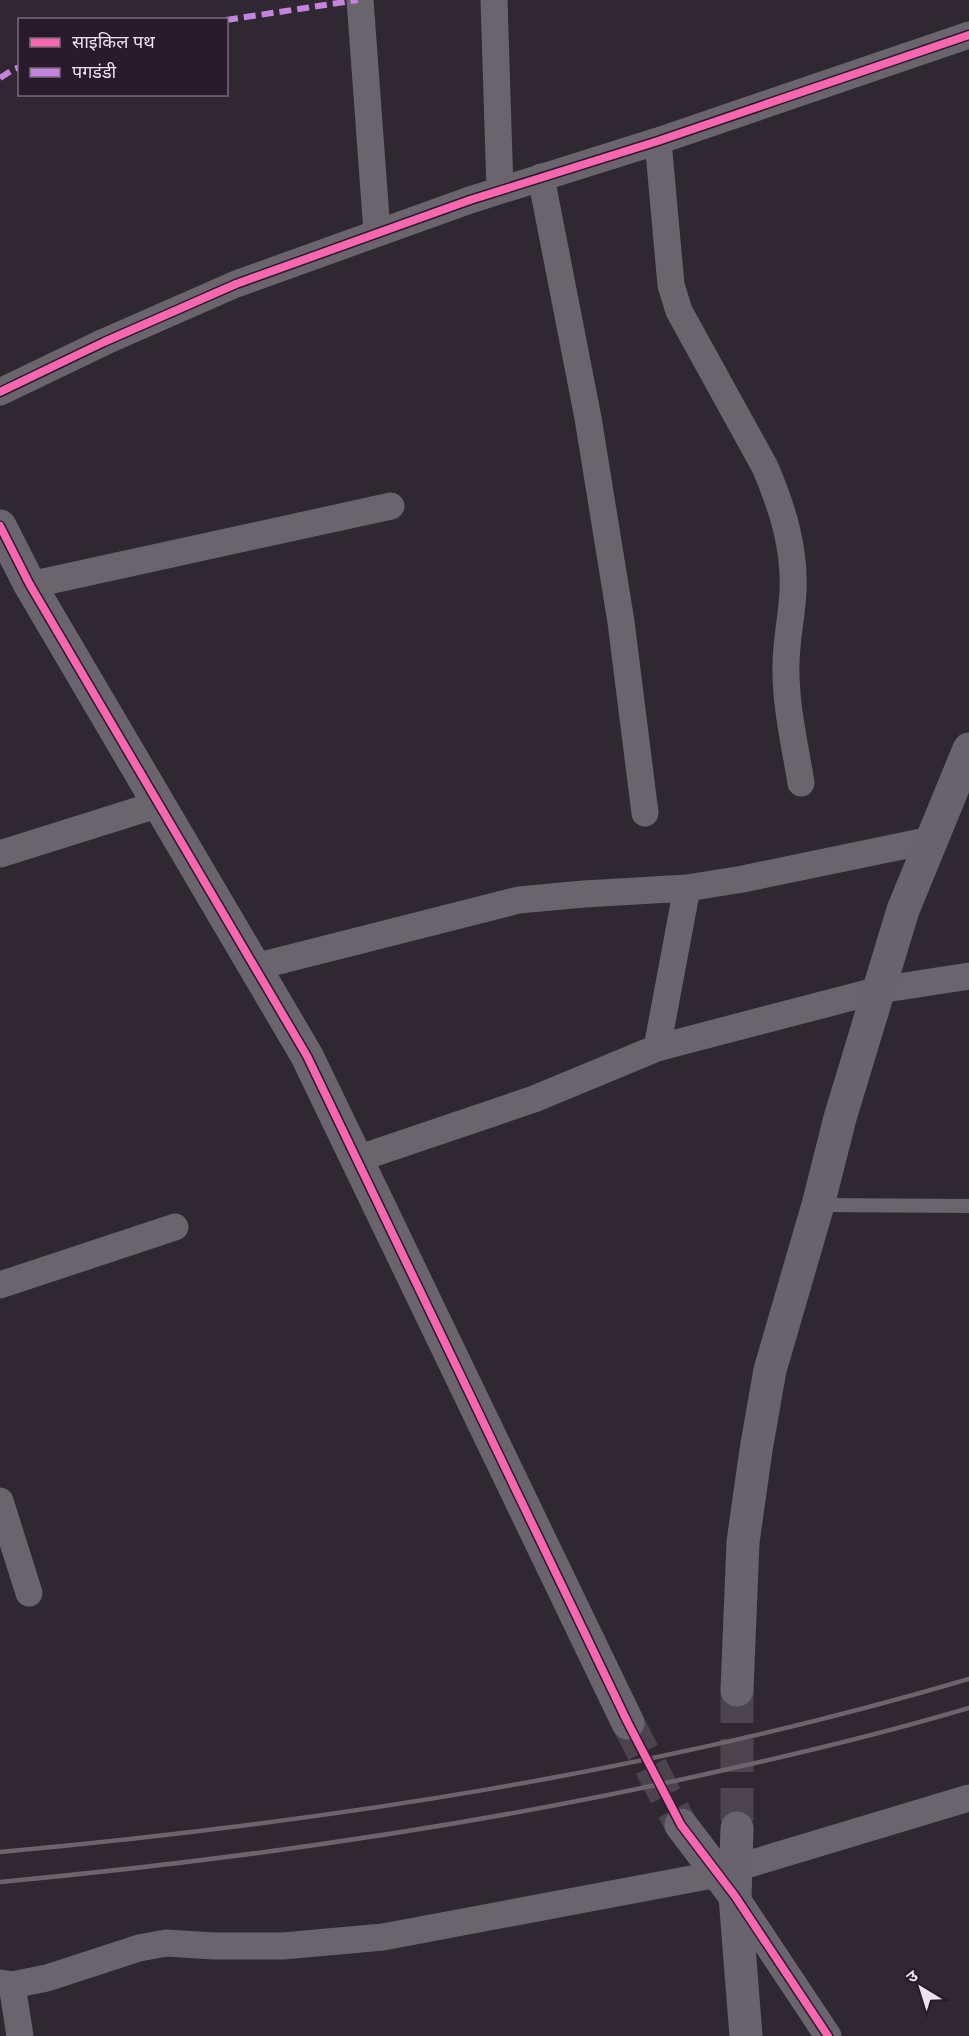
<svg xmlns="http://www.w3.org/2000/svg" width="969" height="2036" font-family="'Varela Round','Noto Sans Devanagari',sans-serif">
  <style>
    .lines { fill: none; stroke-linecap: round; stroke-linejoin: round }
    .secondary-tunnel { stroke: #4c444d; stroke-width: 33; stroke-dasharray: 33 16; stroke-linecap: butt }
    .primary-tunnel { stroke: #4c444d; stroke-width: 33; stroke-dasharray: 33 16; stroke-linecap: butt }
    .lane { stroke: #6a646c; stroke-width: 14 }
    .street { stroke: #6a646c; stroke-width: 27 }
    .secondary { stroke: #6a646c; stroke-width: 33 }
    .primary { stroke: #67646e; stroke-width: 33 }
    .rail { stroke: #6c646c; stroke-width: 4.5 }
    .quiet { stroke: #c483df; stroke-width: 6; stroke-dasharray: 12 6; stroke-linecap: butt }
    .cycleway-casing { stroke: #291b2b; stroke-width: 11 }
    .cycleway { stroke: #f766af; stroke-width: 8 }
  </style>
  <rect width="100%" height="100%" fill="#302831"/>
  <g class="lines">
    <path class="secondary-tunnel" d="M 628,1723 L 681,1825"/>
    <path class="primary-tunnel" d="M 737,1690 L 737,1828"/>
    <path class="lane" d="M 818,1205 L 969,1206"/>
    <path class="street" d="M 360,0 L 377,232
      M 494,0 L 500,190
      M 658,141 L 671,285 L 679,311 L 765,467 C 782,507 795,547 793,591 C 792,616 786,640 786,665 C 785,704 795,745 801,783
      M 541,177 L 588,418 L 621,622 L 645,813
      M 0,392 L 104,342 L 236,284 L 470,200 L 658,141 L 969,35
      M 30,585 L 391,506
      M 0,854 L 159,804
      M 255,967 L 519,900 L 584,894 L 687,888 L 743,879 L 931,840
      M 657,1048 L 687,888
      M 357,1159 L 534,1099 L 657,1048 L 879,990 L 969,976
      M 0,1285 L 175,1227
      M 0,1501 L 29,1593
      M 736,1868 L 969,1798
      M 735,1896 L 828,2036
      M 0,1983 L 12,1985 L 47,1978 L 139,1948 L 166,1943 L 214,1946 L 283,1946 L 383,1937 L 718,1874
      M 12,1985 L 20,2036"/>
    <path class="secondary" d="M 0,526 L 30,585 L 307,1056 L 628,1723
      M 681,1825 L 735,1896"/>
    <path class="primary" d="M 737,1690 L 743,1542 L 756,1450 L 770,1370 L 818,1205 L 840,1118 L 903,910 L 969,749
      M 737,1828 L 735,1896 L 746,2036"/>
    <path class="rail" d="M 0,1852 C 327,1822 654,1772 969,1679
      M 0,1882 C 245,1859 484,1825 724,1770 C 806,1752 888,1732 969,1708"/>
    <path class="quiet" d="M 226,20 L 358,0
      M 0,78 L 14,69 L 20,67"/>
    <defs>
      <path id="cycleway" d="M 0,392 L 104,342 L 236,284 L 470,200 L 658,141 L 969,35
        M 0,526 L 30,585 L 307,1056 L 628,1723 L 681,1825 L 735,1896 L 828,2036"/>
    </defs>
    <use href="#cycleway" class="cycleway-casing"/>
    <use href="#cycleway" class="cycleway"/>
  </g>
  <rect x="18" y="18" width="210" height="78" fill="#291b2b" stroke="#776b79" stroke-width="1.5"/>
  <rect x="30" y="38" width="30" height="9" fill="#f766af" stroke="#776b79" stroke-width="1.5"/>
  <text x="72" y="48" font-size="18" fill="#ece2ee">साइकिल पथ</text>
  <rect x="30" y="68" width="30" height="9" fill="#c483df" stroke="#776b79" stroke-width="1.5"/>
  <text x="72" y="78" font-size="18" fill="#ece2ee">पगडंडी</text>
  <g transform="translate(921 1988) rotate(322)" stroke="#291b2b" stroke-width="4.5" paint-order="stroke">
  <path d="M0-4.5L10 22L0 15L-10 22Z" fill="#ece2ee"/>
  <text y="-9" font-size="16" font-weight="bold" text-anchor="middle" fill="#ece2ee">उ</text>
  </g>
</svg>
